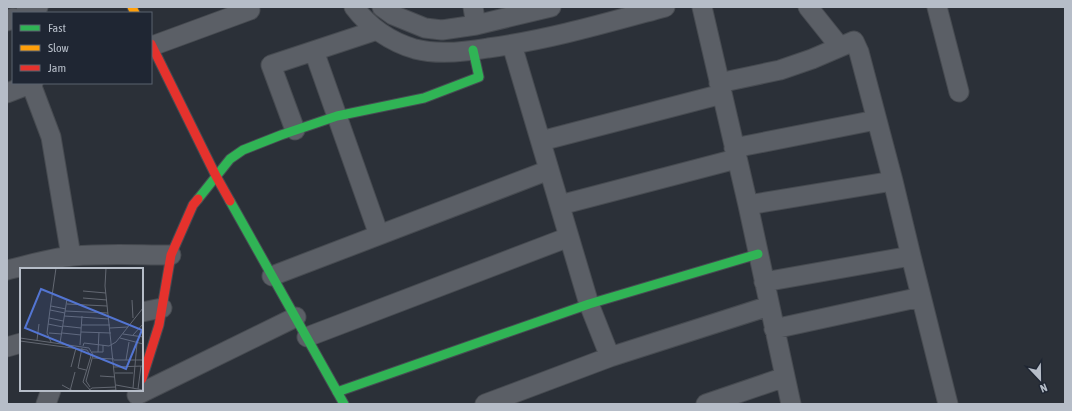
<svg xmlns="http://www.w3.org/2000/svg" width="1072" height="411" font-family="'Asap Condensed',sans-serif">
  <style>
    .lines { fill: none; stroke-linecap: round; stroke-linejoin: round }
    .street-casing { stroke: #474b51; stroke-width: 21 }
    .fast-casing { stroke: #464b52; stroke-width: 11 }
    .slow-casing { stroke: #464b52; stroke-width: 11 }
    .jam-casing { stroke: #464b52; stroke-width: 11 }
    .street { stroke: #5b5f66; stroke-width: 19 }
    .fast { stroke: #30b455; stroke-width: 9 }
    .slow { stroke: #ff9f0a; stroke-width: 9 }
    .jam { stroke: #e5322d; stroke-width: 9 }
    .inset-road { fill: none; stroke: #636872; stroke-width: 1 }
    .view { fill: #5375d2; fill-opacity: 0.15; stroke: #5375d2; stroke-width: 2 }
    .inset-edge { fill: none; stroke: #b6bdc8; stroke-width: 2 }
  </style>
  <rect width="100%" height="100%" fill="#2b3038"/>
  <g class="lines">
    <defs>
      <path id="street" d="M 354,7 C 369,27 391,42 415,49 C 438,55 465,52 488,48 C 548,40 606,23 665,7
        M 382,7 L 393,15 L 425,28 L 442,30 L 476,25 L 551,7
        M 473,7 L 476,25
        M 702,7 L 748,205 L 791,404
        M 937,7 L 959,92
        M 25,13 L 38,7
        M 7,21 L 13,18
        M 512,45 L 589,304 L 610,357
        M 152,46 L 250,10 L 249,7
        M 314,51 L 379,235
        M 719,83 L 780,70 L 812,59 L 840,47
        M 31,84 L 51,137 L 71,256
        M 7,93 L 33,83
        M 295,130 L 271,65 L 377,30
        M 541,141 L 722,94
        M 734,148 L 876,120
        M 560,205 L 736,159
        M 748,205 L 893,181
        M 911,256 L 948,404
        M 7,270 C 29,265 51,258 73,256 C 105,253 138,255 171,255
        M 272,276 L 549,170
        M 764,282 L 911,256 L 893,181 L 859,52 L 854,41 L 840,47 L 808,7
        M 142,312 L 162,308
        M 774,329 L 921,297
        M 307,337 L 569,237
        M 7,347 L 21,343
        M 137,395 L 296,317
        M 46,404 L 51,390
        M 485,404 L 610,357 L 769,306
        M 706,404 L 785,377"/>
      <path id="fast" d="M 198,199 L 230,159 L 243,150 L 281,135 L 337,116 L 424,98 L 479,77 L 473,50
        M 230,201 L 344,404
        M 337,392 L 589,304 L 758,254"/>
      <path id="slow" d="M 132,7 L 135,13"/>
      <path id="jam" d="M 151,44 L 216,176 L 230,201
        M 142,379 L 159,325 L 171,255 L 193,205 L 198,199"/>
    </defs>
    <use href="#street" class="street-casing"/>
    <use href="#fast" class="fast-casing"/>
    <use href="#slow" class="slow-casing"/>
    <use href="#jam" class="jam-casing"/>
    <use href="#street" class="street"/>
    <use href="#fast" class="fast"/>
    <use href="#slow" class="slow"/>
    <use href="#jam" class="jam"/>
  </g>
  <g transform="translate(20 268)">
    <rect width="123" height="123" fill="#2b3038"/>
    <path class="inset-road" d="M 86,0 L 85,18 L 96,123M 63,23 L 86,25M 63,30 L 87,32M 112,32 L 113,50M 47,36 L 87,38M 31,38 L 46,41M 30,42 L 36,0M 45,43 L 88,45M 44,48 L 89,51M 29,50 L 43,53M 28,56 L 43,59M 62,57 L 90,57M 43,58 L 61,60M 90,60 L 108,59M 61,64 L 91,65M 29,65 L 42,66M 42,65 L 61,67M 103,66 L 123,69M 113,67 L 123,56M 0,70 L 69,80 L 73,87 L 66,113 L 70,119M 100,70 L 123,76M 17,72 L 19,56M 0,73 L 67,82 L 71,88 L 63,114 L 71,123M 31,74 L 27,65 L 30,42 L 45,45M 40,75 L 47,31M 60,77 L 62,48M 63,78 L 64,75 L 89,78 L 96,74 L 123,40M 62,80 L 58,100 L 66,102M 72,84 L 83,84 L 83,77M 78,84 L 79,64M 73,90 L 94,91M 94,92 L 123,92M 106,92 L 109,74M 51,99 L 56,80M 94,99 L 123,98M 95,105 L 113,105M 80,108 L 95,109M 42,117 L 53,123M 96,117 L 123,122M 113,120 L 117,75M 118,121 L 121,98M 50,123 L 55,104M 68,123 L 72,120 L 96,119M 74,123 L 96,122"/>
    <path class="view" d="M 21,21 L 122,62 L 106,101 L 5,60 Z"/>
    <rect width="123" height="123" class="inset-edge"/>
  </g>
  <rect width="1072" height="411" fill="none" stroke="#b6bdc8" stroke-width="16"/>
  <rect x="12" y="12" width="140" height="72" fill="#1f2633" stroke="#5b626f"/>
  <rect x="20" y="25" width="20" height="6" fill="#30b455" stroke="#5b626f"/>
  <text x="48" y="32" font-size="12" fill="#b6bdc8">Fast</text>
  <rect x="20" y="45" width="20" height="6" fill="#ff9f0a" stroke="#5b626f"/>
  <text x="48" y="52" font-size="12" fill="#b6bdc8">Slow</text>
  <rect x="20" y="65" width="20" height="6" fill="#e5322d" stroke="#5b626f"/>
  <text x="48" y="72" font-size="12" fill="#b6bdc8">Jam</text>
  <g transform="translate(1040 379) rotate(158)" stroke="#1f2633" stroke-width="3" paint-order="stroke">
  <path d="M0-3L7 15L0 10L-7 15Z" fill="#b6bdc8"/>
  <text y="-6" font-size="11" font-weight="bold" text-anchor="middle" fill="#b6bdc8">N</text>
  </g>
</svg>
